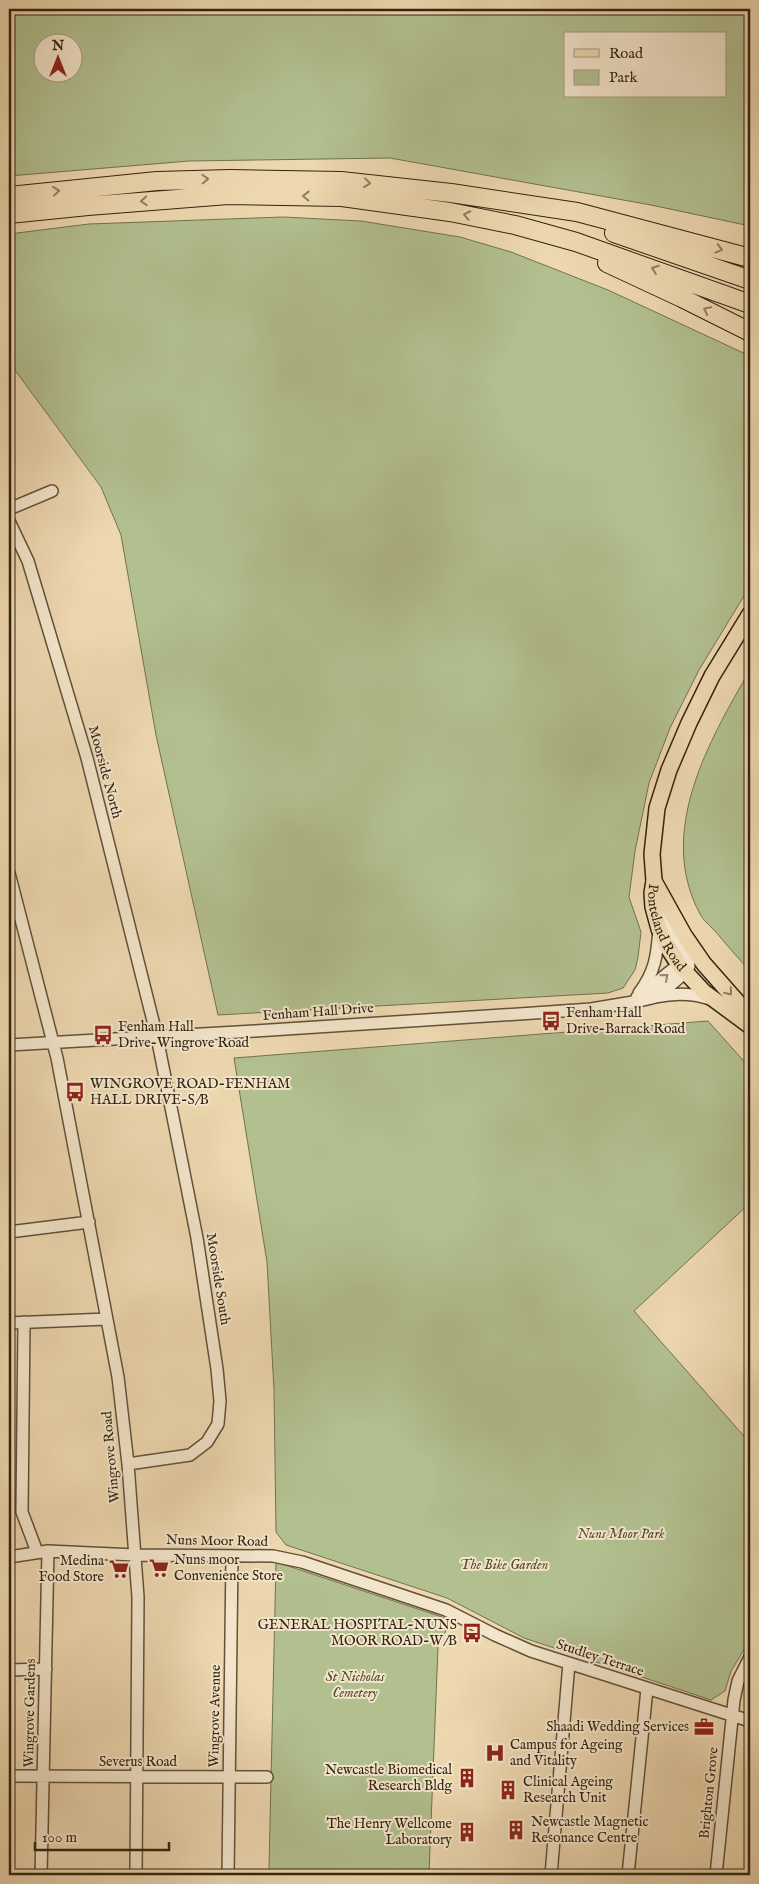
<svg xmlns="http://www.w3.org/2000/svg" width="759" height="1884" font-family="'IM FELL English',serif">
  <style>
    .green { fill: #b2bf8f; stroke: #727250; fill-rule: evenodd }
    .lines { fill: none; stroke-linecap: round; stroke-linejoin: round }
    .minor-casing { stroke: #625138; stroke-width: 14 }
    .major-casing { stroke: #332411; stroke-width: 18 }
    .highway-casing { stroke: #332411; stroke-width: 20 }
    .minor { stroke: #f3e5cb; stroke-width: 11 }
    .major { stroke: #edd7af; stroke-width: 15 }
    .highway { stroke: #edd7af; stroke-width: 18 }
    .oneway { stroke: #907e60 }
    .oneway2 { stroke: #93846e }
    .labels { text-anchor: middle; dominant-baseline: central; stroke-width: 4; stroke-linejoin: round; paint-order: stroke }
    .street-label { font-size: 14px; fill: #332411; stroke: #f3e5cb }
    .poi-label { font-size: 14px; fill: #332411; stroke: #f3e5cb; text-anchor: start }
    .park-label { font-size: 14px; font-style: italic; fill: #534b30; stroke: #f3e5cb }
  </style>
  <rect width="100%" height="100%" fill="#edd7af"/>
  <filter id="stains"><feTurbulence type="fractalNoise" baseFrequency=".004" numOctaves="4"/><feColorMatrix values="0 0 0 0 .2 0 0 0 0 .09 0 0 0 0 .02 0 0 0 .5 -.17"/></filter>
  <radialGradient id="worn" r=".72"><stop offset=".6" stop-color="#630" stop-opacity="0"/><stop offset="1" stop-color="#630" stop-opacity=".3"/></radialGradient>
  <path class="green" d="M 9,9 L 750,9 L 750,226 L 651,205 L 390,158 L 189,161 L 9,176 ZM 565,34 L 725,34 L 725,96 L 565,96 ZM 72,42 L 72,72 L 42,72 L 42,42 Z
    M 283,217 L 361,221 L 460,237 L 511,252 L 608,290 L 750,356 L 750,586 L 699,670 L 670,728 L 649,783 L 635,851 L 629,897 L 641,932 L 638,957 L 635,970 L 623,988 L 608,993 L 218,1015 L 156,735 L 121,535 L 101,487 L 9,362 L 9,234 L 89,224 Z
    M 750,670 L 750,971 C 738,958 726,944 715,931 C 710,926 703,920 700,914 C 656,832 709,741 750,670 Z
    M 708,1021 L 750,1068 L 750,1203 L 634,1311 L 750,1443 L 750,1640 L 731,1671 L 725,1691 L 711,1700 L 524,1638 L 447,1598 L 286,1545 L 276,1532 L 274,1390 L 267,1262 L 234,1058 Z
    M 276,1562 L 451,1620 L 438,1647 L 429,1874 L 288,1870 L 281,1875 L 273,1875 L 269,1868 Z"/>
  <g class="lines">
    <defs>
      <path id="minor" d="M 9,509 L 52,491
        M 9,521 L 28,561 L 87,758 L 157,1037 L 197,1238 L 217,1369 L 220,1401 L 218,1424 L 207,1442 L 190,1455 L 128,1464
        M 9,873 L 57,1058 L 118,1377 L 128,1464 L 138,1597 L 136,1875
        M 639,993 C 655,972 657,956 659,929
        M 637,997 C 654,988 669,968 686,962
        M 656,997 C 674,993 692,993 710,999
        M 9,1045 L 255,1031 L 534,1013 L 591,1009 L 639,1001 L 652,998 L 660,994 L 686,972 L 689,966 L 688,956 L 663,915 L 659,896
        M 9,1232 L 89,1222
        M 24,1322 L 22,1512 L 37,1552
        M 9,1323 L 107,1319
        M 9,1557 L 48,1551 L 135,1555 L 273,1556 L 302,1562 L 446,1610 L 495,1635 L 531,1651 L 750,1721
        M 9,1670 L 46,1669
        M 9,1776 L 267,1777
        M 41,1875 L 48,1551
        M 228,1875 L 232,1556
        M 551,1875 L 569,1663
        M 628,1875 L 647,1689
        M 716,1875 L 734,1700 L 738,1681 L 750,1657"/>
      <g id="major">
        <path id="s1" d="M 750,614 L 712,676 L 689,723 L 669,770 L 657,808 L 652,854 L 654,881 L 652,893 L 653,907 L 659,929 L 668,948 L 679,965 L 704,992 L 750,1026"/>
        <path d="M 654,881 L 684,935 L 704,964 L 741,1006 L 748,1023"/>
      </g>
      <path id="highway" d="M 9,196 L 157,181 L 230,179 L 341,181 L 451,193 L 577,212 L 750,258
        M 9,214 L 88,206 L 228,195 L 342,197 L 450,212 L 515,225 L 576,242 L 750,304
        M 614,233 L 750,280
        M 607,263 L 682,298 L 750,332"/>
    </defs>
    <use href="#minor" class="minor-casing"/>
    <use href="#major" class="major-casing"/>
    <use href="#highway" class="highway-casing"/>
    <use href="#minor" class="minor"/>
    <use href="#major" class="major"/>
    <use href="#highway" class="highway"/>
  </g>
  <defs><path id="oneway-chevron" d="M-2-3.5L2.5 0L-2 3.5" fill="none" stroke-width="1.6" stroke-linecap="round" stroke-linejoin="round" transform="scale(1.25)"/></defs>
  <g class="oneway">
    <use href="#oneway-chevron" transform="translate(205 179) rotate(-2)"/>
    <use href="#oneway-chevron" transform="translate(367 183) rotate(6)"/>
    <use href="#oneway-chevron" transform="translate(56 191) rotate(-6)"/>
    <use href="#oneway-chevron" transform="translate(306 196) rotate(-179)"/>
    <use href="#oneway-chevron" transform="translate(144 201) rotate(176)"/>
    <use href="#oneway-chevron" transform="translate(467 215) rotate(-168)"/>
    <use href="#oneway-chevron" transform="translate(719 249) rotate(15)"/>
    <use href="#oneway-chevron" transform="translate(655 269) rotate(-160)"/>
    <use href="#oneway-chevron" transform="translate(707 310) rotate(-153)"/>
    <use href="#oneway-chevron" transform="translate(729 992) rotate(51)"/>
  </g>
  <use class="oneway2" href="#oneway-chevron" transform="translate(665 977) rotate(-40)"/>
  <defs>
    <symbol id="bus-bare" viewBox="-9 -9 18 18"><path d="M-5-6H5V4H4V6H2V4H-2V6H-4V4H-5ZM-3.5-4V0h7V-4ZM-3.5 1.2v1.5H-2V1.2ZM2 1.2v1.5H3.5V1.2Z" fill="#8f2418" stroke="#f3e5cb" stroke-width="2.5" paint-order="stroke"/></symbol>
    <symbol id="supermarket-bare" viewBox="-9 -9 18 18"><path d="M-6-5.5h2.5l.6 2H6L4.5 2H-2.5L-4.4-4H-6ZM-1.5 3.2a1.3 1.3 0 1 0 .1 0ZM3 3.2a1.3 1.3 0 1 0 .1 0Z" fill="#8f2418" stroke="#f3e5cb" stroke-width="2.5" paint-order="stroke"/></symbol>
    <symbol id="office-bare" viewBox="-9 -9 18 18"><path d="M-6-3h4V-5.5h4V-3h4V5H-6ZM-1-4.5V-3h2v-1.5ZM-6 0V1H6V0Z" fill="#8f2418" stroke="#f3e5cb" stroke-width="2.5" paint-order="stroke"/></symbol>
    <symbol id="hospital-bare" viewBox="-9 -9 18 18"><path d="M-5-5h3v3.5h4V-5h3V5h-3V1.5h-4V5h-3Z" fill="#8f2418" stroke="#f3e5cb" stroke-width="2.5" paint-order="stroke"/></symbol>
    <symbol id="building-bare" viewBox="-9 -9 18 18"><path d="M-4-6H4V6H1V3H-1V6H-4ZM-2.5-4.3h1.7v1.8h-1.7ZM.8-4.3h1.7v1.8H.8ZM-2.5-1h1.7V.8h-1.7ZM.8-1h1.7V.8H.8Z" fill="#8f2418" stroke="#f3e5cb" stroke-width="2.5" paint-order="stroke"/></symbol>
  </defs>
  <g fill-rule="evenodd">
    <use href="#bus-bare" x="537" y="1007" width="28" height="28"/>
    <use href="#bus-bare" x="89" y="1021" width="28" height="28"/>
    <use href="#bus-bare" x="61" y="1078" width="28" height="28"/>
    <use href="#supermarket-bare" x="145" y="1554" width="28" height="28"/>
    <use href="#supermarket-bare" x="105" y="1555" width="28" height="28"/>
    <use href="#bus-bare" x="458" y="1619" width="28" height="28"/>
    <use href="#office-bare" x="690" y="1713" width="28" height="28"/>
    <use href="#hospital-bare" x="481" y="1739" width="28" height="28"/>
    <use href="#building-bare" x="453" y="1764" width="28" height="28"/>
    <use href="#building-bare" x="494" y="1776" width="28" height="28"/>
    <use href="#building-bare" x="502" y="1816" width="28" height="28"/>
    <use href="#building-bare" x="453" y="1818" width="28" height="28"/>
  </g>
  <g class="labels">
    <g class="street-label">
      <text transform="translate(105 772) rotate(75)">Moorside North</text>
      <text stroke="none"><textPath href="#s1" startOffset="339">Ponteland Road</textPath></text>
      <text transform="translate(318 1012) rotate(-4)">Fenham Hall Drive</text>
      <text transform="translate(218 1279) rotate(81)">Moorside South</text>
      <text transform="translate(111 1457) rotate(-95)">Wingrove Road</text>
      <text transform="translate(217 1541) rotate(1)">Nuns Moor Road</text>
      <text transform="translate(600 1658) rotate(18)">Studley Terrace</text>
      <text transform="translate(30 1713) rotate(-89)">Wingrove Gardens</text>
      <text transform="translate(215 1716) rotate(-89)">Wingrove Avenue</text>
      <text x="138" y="1762">Severus Road</text>
      <text transform="translate(709 1793) rotate(-84)">Brighton Grove</text>
    </g>
    <g class="poi-label">
      <text x="566" y="1013">Fenham Hall<tspan x="566" dy="16">Drive-Barrack Road</tspan></text>
      <text x="118" y="1027">Fenham Hall<tspan x="118" dy="16">Drive-Wingrove Road</tspan></text>
      <text x="90" y="1084">WINGROVE ROAD-FENHAM<tspan x="90" dy="16">HALL DRIVE-S/B</tspan></text>
      <text x="174" y="1560">Nuns moor<tspan x="174" dy="16">Convenience Store</tspan></text>
      <text x="104" y="1561" text-anchor="end">Medina<tspan x="104" dy="16">Food Store</tspan></text>
      <text x="457" y="1625" text-anchor="end">GENERAL HOSPITAL-NUNS<tspan x="457" dy="16">MOOR ROAD-W/B</tspan></text>
      <text x="689" y="1727" text-anchor="end">Shaadi Wedding Services</text>
      <text x="510" y="1745">Campus for Ageing<tspan x="510" dy="16">and Vitality</tspan></text>
      <text x="452" y="1770" text-anchor="end">Newcastle Biomedical<tspan x="452" dy="16">Research Bldg</tspan></text>
      <text x="523" y="1782">Clinical Ageing<tspan x="523" dy="16">Research Unit</tspan></text>
      <text x="531" y="1822">Newcastle Magnetic<tspan x="531" dy="16">Resonance Centre</tspan></text>
      <text x="452" y="1824" text-anchor="end">The Henry Wellcome<tspan x="452" dy="16">Laboratory</tspan></text>
    </g>
    <g class="park-label">
      <text x="621" y="1534">Nuns Moor Park</text>
      <text x="504" y="1565">The Bike Garden</text>
      <text x="355" y="1677">St Nicholas<tspan x="355" dy="16">Cemetery</tspan></text>
    </g>
  </g>
  <rect width="759" height="1884" fill="none" stroke="#edd7af" stroke-width="30"/>
  <rect x="10" y="10" width="739" height="1864" fill="none" stroke="#332411" stroke-width="2.5"/>
  <rect x="15" y="15" width="729" height="1854" fill="none" stroke="#332411"/>
  <rect x="564" y="32" width="162" height="65" fill="#f3e5cb" stroke="#a69881"/>
  <rect x="574" y="49" width="25" height="8" fill="#edd7af" stroke="#a69881"/>
  <text x="609" y="58" font-size="15" fill="#332411">Road</text>
  <rect x="574" y="70" width="25" height="15" fill="#b2bf8f" stroke="#a69881"/>
  <text x="609" y="82" font-size="15" fill="#332411">Park</text>
  <g transform="translate(58 58)"><circle r="24" fill="#f3e5cb" stroke="#a69881"/>
  <path d="M0-4L9 19L0 12L-9 19Z" fill="#8f2418"/>
  <text y="-8" font-size="14" font-weight="bold" text-anchor="middle" fill="#332411">N</text>
  </g>
  <path d="M35 1842v8h134v-8" fill="none" stroke="#332411" stroke-width="2.5"/>
  <text x="42" y="1842" font-size="15" fill="#332411" stroke="#f3e5cb" stroke-width="4" paint-order="stroke">100 m</text>
  <rect width="100%" height="100%" filter="url(#stains)"/>
  <rect width="100%" height="100%" fill="url(#worn)"/>
</svg>
